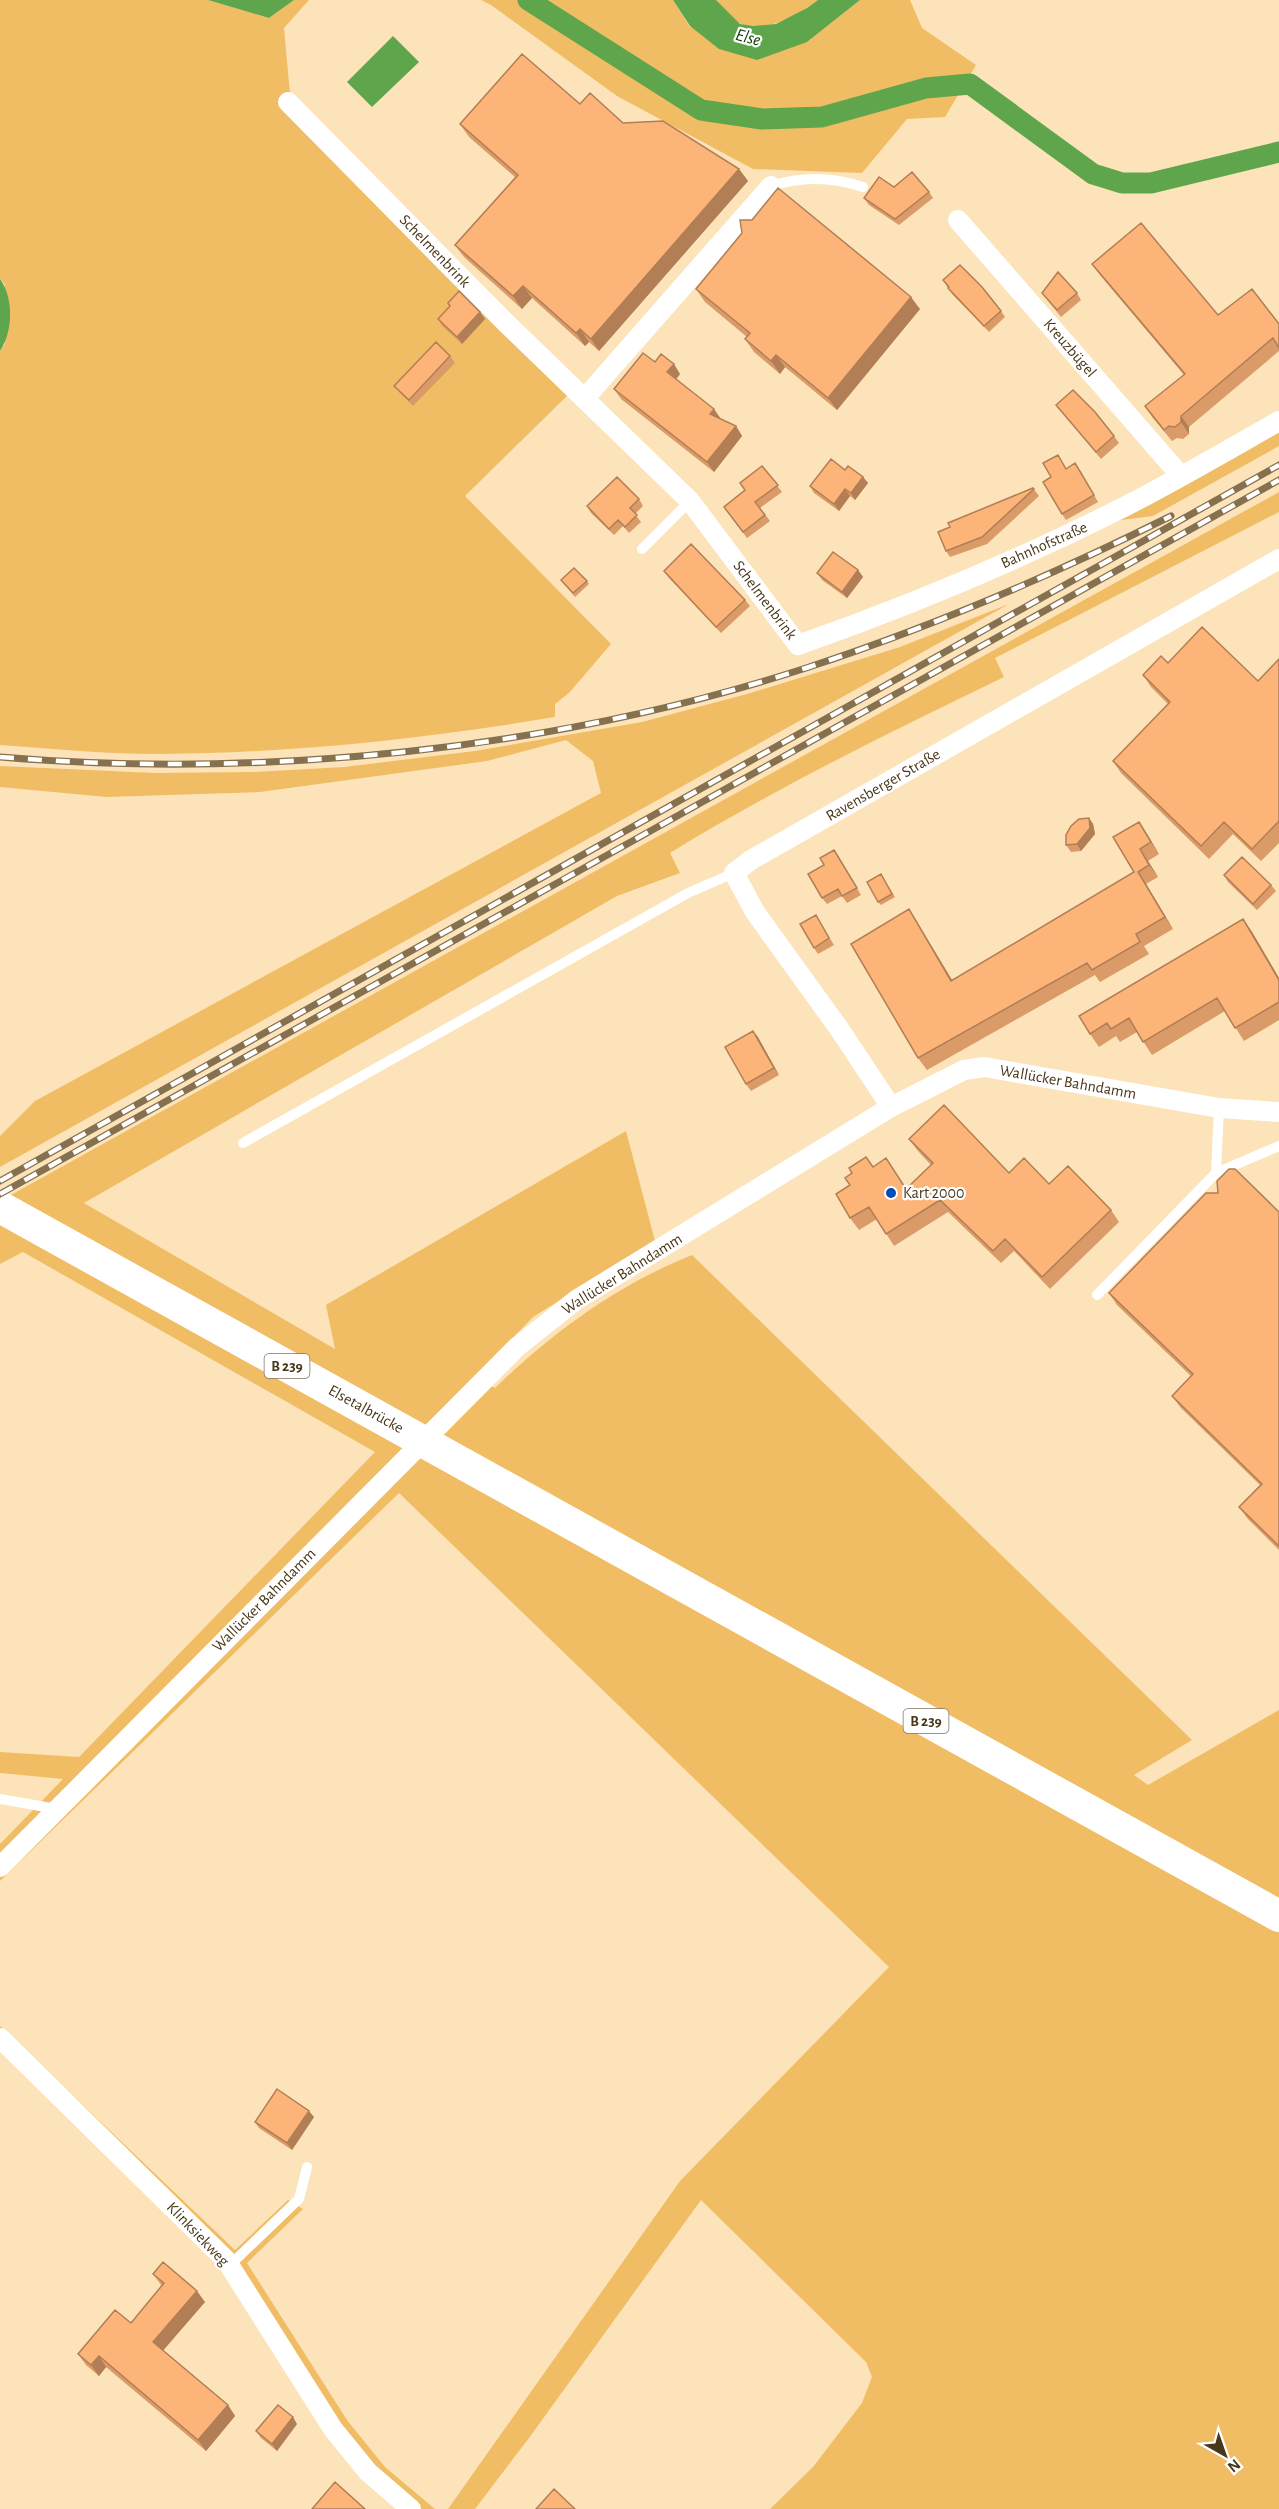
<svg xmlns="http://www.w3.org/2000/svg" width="1279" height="2509" font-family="'Alegreya Sans',sans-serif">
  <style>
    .green { fill: #f0bd65 }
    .water { fill: #5fa54c }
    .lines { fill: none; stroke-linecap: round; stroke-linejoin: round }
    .canal { stroke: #5fa54c; stroke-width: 21 }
    .service { stroke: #fff; stroke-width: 10 }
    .minor { stroke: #fff; stroke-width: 20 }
    .primary { stroke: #fff; stroke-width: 32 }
    .rail-casing { stroke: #85714f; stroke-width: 7 }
    .rail { stroke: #fff; stroke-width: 4.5; stroke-dasharray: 14; stroke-linecap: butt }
    .wall { fill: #da9b68 }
    .shaded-wall { fill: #b17e55 }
    .building { fill: #fdb479; stroke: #b17e55; stroke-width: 1.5 }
    .poi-dot { fill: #004db7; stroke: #fff; stroke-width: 2 }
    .labels { text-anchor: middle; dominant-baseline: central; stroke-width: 4.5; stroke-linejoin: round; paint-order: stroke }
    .shield { fill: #fff; stroke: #80735e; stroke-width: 1.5 }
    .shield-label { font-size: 15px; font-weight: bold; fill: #493719 }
    .street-label { font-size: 16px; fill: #493719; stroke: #fff }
    .poi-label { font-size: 16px; fill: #493719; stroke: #fff; text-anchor: start }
    .water-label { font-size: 18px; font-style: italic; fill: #0d3d00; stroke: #fff }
  </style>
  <rect width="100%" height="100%" fill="#fde3b9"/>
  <path class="green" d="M 0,0 L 208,0 L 269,18 L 294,0 L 309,0 L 284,28 L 292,116 L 569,394 L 465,496 L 611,644 L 569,693 L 555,704 L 555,717 C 424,739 292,753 160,754 C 106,754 53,749 0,745 L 0,351 L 5,344 L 5,285 L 0,279 Z
    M 481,0 L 673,0 L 690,27 L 807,42 L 860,0 L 910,0 L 922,28 L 976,65 L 945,117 L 907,119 L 862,173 L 753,169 L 617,96 L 491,5 Z
    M 716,0 L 818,0 C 800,14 763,36 739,23 C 730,18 722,8 716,0 Z
    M 1279,430 L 1279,446 L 1153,516 L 1113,521 Z
    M 1279,492 L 1279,512 L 995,658 L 1004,677 C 890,732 778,787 670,853 L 680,873 L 617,896 L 84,1203 L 335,1349 L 326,1305 L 626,1131 L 655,1241 L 533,1317 L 475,1377 L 495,1388 C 553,1332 617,1285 692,1255 L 1192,1740 L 1134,1775 L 1148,1785 L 1279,1710 L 1279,2509 L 770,2509 L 813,2467 L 862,2403 L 872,2377 L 866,2362 L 701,2200 L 529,2438 L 475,2509 L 448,2509 L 680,2181 L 889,1967 L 399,1493 L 0,1881 L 0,1844 L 63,1779 L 0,1773 L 0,1752 L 79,1757 L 375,1452 L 23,1252 L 0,1264 L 0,1201 Z
    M 1009,604 L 0,1167 L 0,1136 L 35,1101 L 601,793 L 593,761 L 566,740 L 487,761 L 260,792 L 106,797 L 0,787 L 0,766 L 156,773 L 252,772 L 344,767 L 475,751 L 642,722 L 747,694 L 900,647 Z
    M 0,2026 L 235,2250 L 288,2200 L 303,2209 L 247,2263 L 347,2420 L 385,2467 L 435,2509 L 404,2509 L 364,2474 L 223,2262 L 0,2047 Z"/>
  <path class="water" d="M 208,0 L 294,0 L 269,18 Z
    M 673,0 L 716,0 L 740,24 L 753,26 L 776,24 L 807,8 L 818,0 L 860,0 L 807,42 L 757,60 L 719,49 L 690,26 Z
    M 393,36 L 419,62 L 372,107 L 347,82 Z
    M 0,279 C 14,298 13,332 0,351 Z"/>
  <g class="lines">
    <path class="canal" d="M 528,0 L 701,110 L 762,119 L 822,117 L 926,88 L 970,84 L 1093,174 L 1122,183 L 1151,183 L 1279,152"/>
    <path class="service" d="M 771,186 C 802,176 833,177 863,187
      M 642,549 L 690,501
      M 243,1143 L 688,893 L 734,873
      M 1216,1173 L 1279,1146
      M 1097,1295 L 1216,1173 L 1219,1108
      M 0,1799 L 57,1809
      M 230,2265 L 299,2199 L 307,2167"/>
    <path class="minor" d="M 288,102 L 504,321 L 690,501 L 798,645 C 909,606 1019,560 1124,507 C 1177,480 1228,450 1279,421
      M 958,220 L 1181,476
      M 585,398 L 771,186
      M 891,1107 L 840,1030 L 755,912 L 734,873 L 751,860 L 1279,559
      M 0,1867 L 517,1347 L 576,1300 L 891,1107 L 964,1070 L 984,1067 L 1219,1108 L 1279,1112
      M 0,2038 L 226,2260 L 333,2429 L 368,2472 L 411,2509"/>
    <path class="primary" d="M 0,1207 L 1279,1916"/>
    <defs>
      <path id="rail" d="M 0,757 C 265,779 553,750 806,668 C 932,627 1053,575 1171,516
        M 0,1181 L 1279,465
        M 0,1194 L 1279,480"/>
    </defs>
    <use href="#rail" class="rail-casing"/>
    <use href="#rail" class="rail"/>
  </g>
  <path class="wall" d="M 580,104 L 623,123 L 739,169 L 748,181 L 599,351 L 589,342 L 585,346 L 532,298 L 522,309 L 464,257 L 455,245 L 515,177 L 469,137 L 460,124 Z
    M 929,192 L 933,198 L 899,225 L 869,205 L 864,198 Z
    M 1092,264 L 1218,315 L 1279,324 L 1279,351 L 1189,427 L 1189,434 L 1183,439 L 1177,438 L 1172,441 L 1153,418 L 1145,406 L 1184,375 L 1100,275 Z
    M 943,280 L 1001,311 L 1005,317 L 989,332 L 952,294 Z
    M 696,289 L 920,309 L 837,410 L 785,367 L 780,374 L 754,352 L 745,339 L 747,337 L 705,302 Z
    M 1042,293 L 1077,293 L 1081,300 L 1061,317 Z
    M 448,303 L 485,319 L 462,344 L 442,326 L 438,319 L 450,306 Z
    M 450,356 L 455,363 L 413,406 L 399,392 L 394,386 Z
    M 655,362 L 680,374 L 676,379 L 721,419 L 736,426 L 742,436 L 714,472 L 621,399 L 614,389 Z
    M 1056,405 L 1114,436 L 1119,443 L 1101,459 Z
    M 1062,462 L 1066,468 L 1080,470 L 1098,502 L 1066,520 L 1062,514 L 1051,477 Z
    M 762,466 L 782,492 L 760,508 L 770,521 L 747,538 L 724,507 L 745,491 Z
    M 845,470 L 863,477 L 868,483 L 855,500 L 850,496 L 839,511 L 814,493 L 810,486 Z
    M 1033,488 L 1039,496 L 987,544 L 950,557 L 946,551 Z
    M 639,499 L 643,506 L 635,514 L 641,522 L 629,533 L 623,526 L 614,535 L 591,513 L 587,506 Z
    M 858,570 L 863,577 L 847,598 L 822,580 L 817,573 Z
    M 664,571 L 745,600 L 750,606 L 721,633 L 669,578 Z
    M 561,580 L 587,581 L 589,584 L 575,597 Z
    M 1279,659 L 1279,843 L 1261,861 L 1233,834 L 1209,859 L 1121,773 L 1113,761 L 1168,704 L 1151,687 L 1143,675 L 1168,663 L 1258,681 Z
    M 1089,818 L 1093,824 L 1095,834 L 1081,851 L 1071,852 L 1066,845 Z
    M 1147,834 L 1159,854 L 1148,861 L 1158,877 L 1146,884 L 1173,929 L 1144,946 L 1149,954 L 1100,982 L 1095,975 L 927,1070 L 918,1058 L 909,909 L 917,922 L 952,981 L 1134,872 L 1113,837 Z
    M 834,850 L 861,895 L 847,903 L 842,896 L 827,904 L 822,898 Z
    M 881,874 L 895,897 L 881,905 L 878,902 Z
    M 1224,875 L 1271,885 L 1276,891 L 1257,910 L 1228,882 Z
    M 816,915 L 834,945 L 818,954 L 814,948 Z
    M 1243,919 L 1252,932 L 1279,978 L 1279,1020 L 1244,1041 L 1225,1011 L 1152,1055 L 1137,1032 L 1120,1042 L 1116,1036 L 1099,1047 L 1090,1034 Z
    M 753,1031 L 779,1075 L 751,1091 L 746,1084 Z
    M 909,1139 L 1009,1173 L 1049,1184 L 1111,1210 L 1119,1222 L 1050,1289 L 1014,1251 L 1001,1263 L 948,1212 L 894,1246 L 877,1219 L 859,1230 L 850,1218 L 850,1185 L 852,1173 L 873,1167 L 894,1170 L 906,1189 L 931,1165 L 918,1151 Z
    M 1279,1212 L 1279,1550 L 1248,1519 L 1239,1507 L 1260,1485 L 1181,1408 L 1172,1396 L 1191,1376 L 1117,1305 L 1109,1293 Z
    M 314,2117 L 292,2150 L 259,2128 L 255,2122 Z
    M 153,2274 L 205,2302 L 163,2350 L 228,2405 L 235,2416 L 206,2451 L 106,2367 L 99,2376 L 86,2365 L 78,2354 L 131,2323 L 162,2286 Z
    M 297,2424 L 277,2451 L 261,2438 L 256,2431 Z"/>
  <path class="shaded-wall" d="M 739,169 L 748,181 L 599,351 L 591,339 Z
    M 523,286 L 532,298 L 522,309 L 513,296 Z
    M 911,297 L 920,309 L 837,410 L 828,398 Z
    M 480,312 L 485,319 L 462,344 L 457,337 Z
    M 580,329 L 589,342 L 585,346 L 576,333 Z
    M 776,355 L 785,367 L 780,374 L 771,361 Z
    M 674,364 L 680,374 L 674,382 L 667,372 Z
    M 714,409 L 721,419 L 717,424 L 710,414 Z
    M 1181,416 L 1189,427 L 1189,434 L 1181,422 Z
    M 736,426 L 742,436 L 714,472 L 707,462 Z
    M 863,477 L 868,483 L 855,500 L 851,493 Z
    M 845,489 L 850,496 L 839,511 L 834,504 Z
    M 858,570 L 863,577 L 847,598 L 842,592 Z
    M 1089,818 L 1093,824 L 1095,834 L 1081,851 L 1077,844 Z
    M 1139,822 L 1147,834 L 1159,854 L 1151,842 Z
    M 1140,849 L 1148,861 L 1158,877 L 1149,865 Z
    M 1138,872 L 1146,884 L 1173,929 L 1165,917 Z
    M 909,909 L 917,922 L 960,993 L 951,981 Z
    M 1243,919 L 1252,932 L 1279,978 L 1279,980 Z
    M 753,1031 L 758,1037 L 779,1075 L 774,1068 Z
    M 309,2111 L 314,2117 L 292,2150 L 287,2143 Z
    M 197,2291 L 205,2302 L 161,2353 L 153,2342 Z
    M 99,2356 L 106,2367 L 99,2376 L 91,2365 Z
    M 228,2405 L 235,2416 L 206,2451 L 198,2440 Z
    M 293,2417 L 297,2424 L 277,2451 L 272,2444 Z"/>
  <path class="building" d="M 522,54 L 580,104 L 590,93 L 623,123 L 663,121 L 739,169 L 591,339 L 580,329 L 576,333 L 523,286 L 513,296 L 455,245 L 518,175 L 460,124 Z
    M 912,172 L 929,192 L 895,219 L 864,198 L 879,177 L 894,187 Z
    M 778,188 L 911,297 L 828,398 L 776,355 L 771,361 L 745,339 L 750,333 L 696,289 L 742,233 L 740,220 L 752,220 Z
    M 1141,223 L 1218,315 L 1252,289 L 1279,324 L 1279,348 L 1273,338 L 1181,416 L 1181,422 L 1175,427 L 1169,426 L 1164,430 L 1145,406 L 1185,374 L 1092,264 Z
    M 960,265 L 982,287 L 1001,311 L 984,326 L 948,288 L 949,287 L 943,280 Z
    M 1058,272 L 1077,293 L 1057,310 L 1042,293 Z
    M 459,291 L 480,312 L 457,337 L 438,319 L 450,306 L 448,303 Z
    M 436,342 L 450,356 L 409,400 L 394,386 Z
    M 643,353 L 655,362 L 661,354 L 674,364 L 667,372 L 714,409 L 710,414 L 736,426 L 707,462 L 614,389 Z
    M 1073,390 L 1095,412 L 1114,436 L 1096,452 L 1056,405 Z
    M 1058,455 L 1066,469 L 1075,463 L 1094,495 L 1062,514 L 1043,482 L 1051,477 L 1043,463 Z
    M 831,459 L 845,470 L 848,466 L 863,477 L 851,493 L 845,489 L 834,504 L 810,486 Z
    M 762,466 L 778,485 L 755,502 L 765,515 L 743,532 L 724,507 L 745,490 L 740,483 Z
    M 617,477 L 639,499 L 630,508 L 637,515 L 625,527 L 618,520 L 609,529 L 587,506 Z
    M 1033,488 L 1034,489 L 982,537 L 946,551 L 938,532 L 950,527 L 948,523 Z
    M 691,544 L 745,600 L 716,627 L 664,571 Z
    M 833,552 L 858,570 L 842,592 L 817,573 Z
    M 574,568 L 587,581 L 573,593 L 561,580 Z
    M 1202,627 L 1258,681 L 1279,659 L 1279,821 L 1252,849 L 1224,822 L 1201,846 L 1113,761 L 1170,702 L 1143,675 L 1161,656 L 1168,663 Z
    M 1089,818 L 1090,828 L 1077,844 L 1066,845 L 1066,835 L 1071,826 L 1079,819 Z
    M 1139,822 L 1151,842 L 1140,849 L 1149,865 L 1138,872 L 1165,917 L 1136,934 L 1140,942 L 1092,970 L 1087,963 L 918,1058 L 851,944 L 909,909 L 951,981 L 1134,872 L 1113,837 Z
    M 834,850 L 857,888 L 842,896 L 838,889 L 822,898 L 808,874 L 824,865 L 820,858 Z
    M 1242,857 L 1271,885 L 1253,904 L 1224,875 Z
    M 881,874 L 892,894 L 878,902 L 867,882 Z
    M 816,915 L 829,938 L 814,948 L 800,924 Z
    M 1243,919 L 1279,980 L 1279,1002 L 1235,1028 L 1217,998 L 1143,1042 L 1129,1018 L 1111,1029 L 1107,1023 L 1090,1034 L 1079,1016 Z
    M 753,1031 L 774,1068 L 746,1084 L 725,1047 Z
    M 944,1105 L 1009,1173 L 1024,1158 L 1049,1184 L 1068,1166 L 1111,1210 L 1042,1277 L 1005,1239 L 993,1251 L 940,1200 L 886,1234 L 869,1207 L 850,1218 L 836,1194 L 850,1185 L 845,1178 L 852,1173 L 849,1168 L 866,1157 L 873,1167 L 886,1158 L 906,1189 L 933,1163 L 909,1139 Z
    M 1229,1169 L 1235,1169 L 1279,1212 L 1279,1546 L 1239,1507 L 1262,1484 L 1172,1396 L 1193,1374 L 1109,1293 L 1206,1193 L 1218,1193 L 1217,1181 Z
    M 277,2089 L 309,2111 L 287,2143 L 255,2122 Z
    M 163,2262 L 197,2291 L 153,2342 L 228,2405 L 198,2440 L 99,2356 L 91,2365 L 78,2354 L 115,2310 L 131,2323 L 164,2283 L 153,2274 Z
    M 278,2405 L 293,2417 L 272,2444 L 256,2431 Z
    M 335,2482 L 365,2509 L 312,2509 Z
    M 554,2489 L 575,2509 L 536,2509 Z"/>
  <circle class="poi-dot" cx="891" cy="1193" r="6"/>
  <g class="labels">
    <g class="shield">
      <rect x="264.5" y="1354" width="45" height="24" rx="4.5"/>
      <rect x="903.5" y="1709" width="45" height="24" rx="4.5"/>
    </g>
    <g class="shield-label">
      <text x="287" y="1366">B 239</text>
      <text x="926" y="1721">B 239</text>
    </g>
    <g class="street-label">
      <text transform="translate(435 251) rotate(46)">Schelmenbrink</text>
      <text transform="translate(1070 348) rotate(49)">Kreuzbügel</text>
      <text transform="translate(1044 545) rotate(-24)">Bahnhofstraße</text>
      <text transform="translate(765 600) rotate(53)">Schelmenbrink</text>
      <text transform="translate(883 785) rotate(-30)">Ravensberger Straße</text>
      <text transform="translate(1068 1082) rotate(10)">Wallücker Bahndamm</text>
      <text transform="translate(622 1274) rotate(-32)">Wallücker Bahndamm</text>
      <text transform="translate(366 1409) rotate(29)">Elsetalbrücke</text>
      <text transform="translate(264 1600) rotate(-45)">Wallücker Bahndamm</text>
      <text transform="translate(198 2234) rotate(46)">Klinksiekweg</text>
    </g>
    <g class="poi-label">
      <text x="903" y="1193">Kart 2000</text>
    </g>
    <g class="water-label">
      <text transform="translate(748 38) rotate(15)">Else</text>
    </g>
  </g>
  <g transform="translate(1225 2455) rotate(140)" stroke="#ffffff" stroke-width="4.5" paint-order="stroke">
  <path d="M0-4.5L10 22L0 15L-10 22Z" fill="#493719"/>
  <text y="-9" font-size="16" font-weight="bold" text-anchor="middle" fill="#493719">N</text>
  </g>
</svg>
